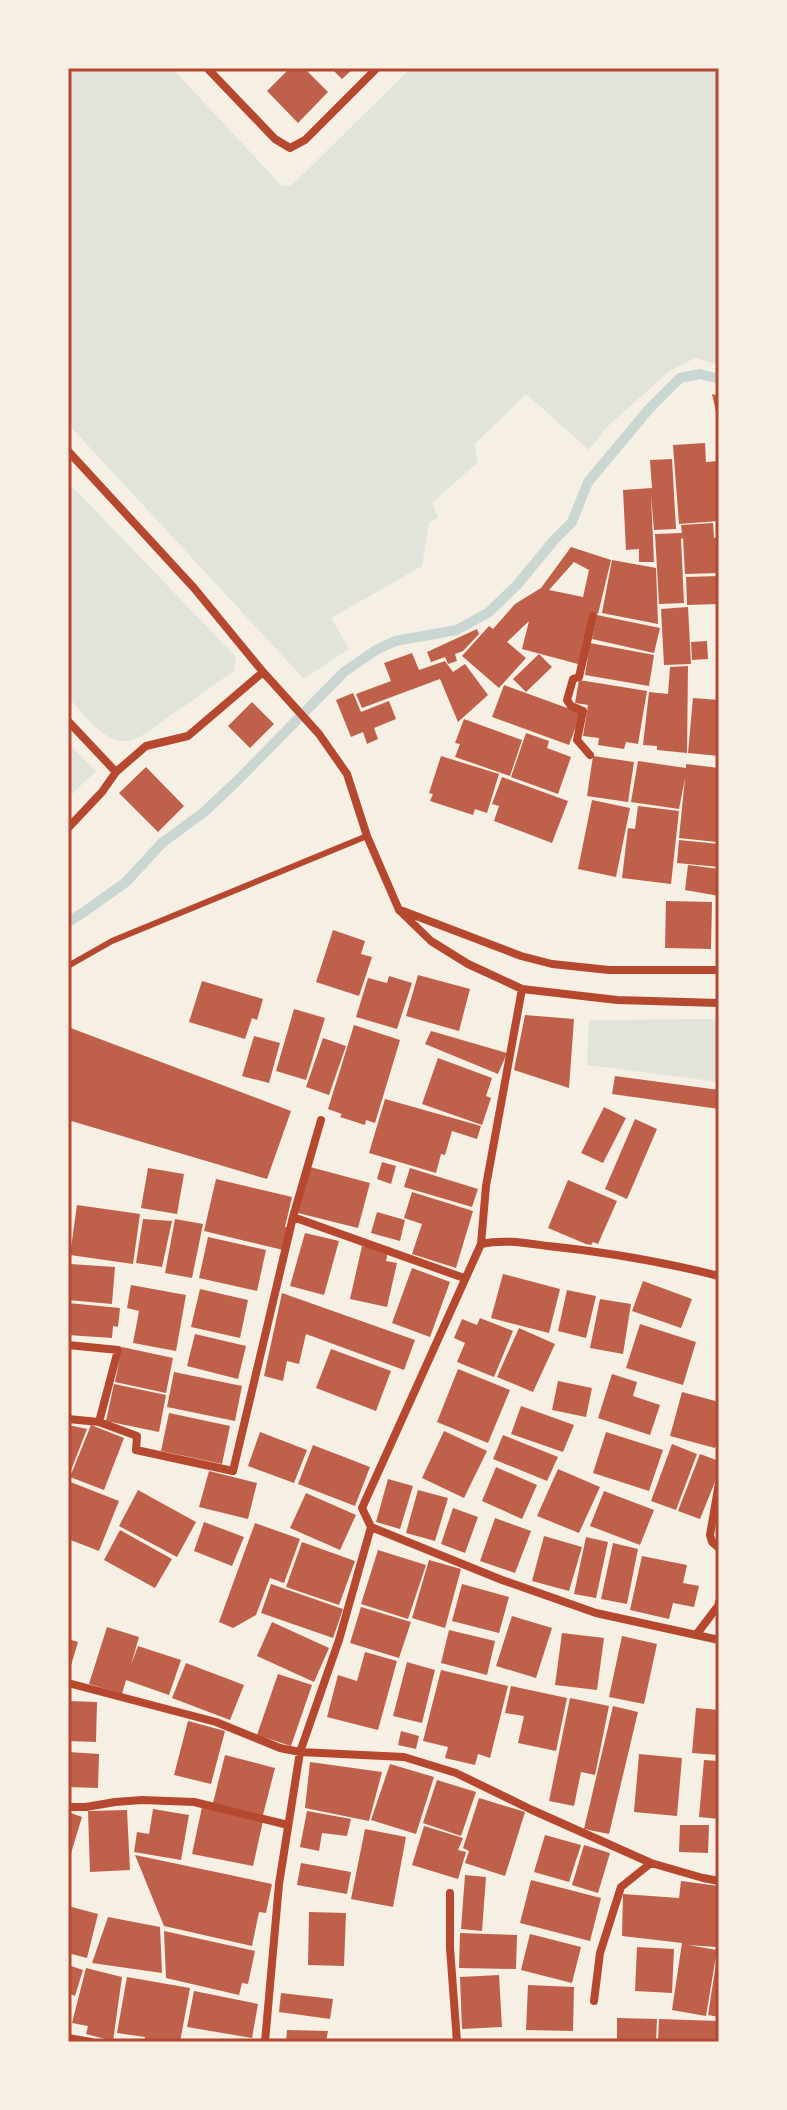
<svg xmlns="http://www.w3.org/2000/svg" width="787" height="2110" font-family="'Space Grotesk',sans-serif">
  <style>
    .green { fill: #e2e4dc }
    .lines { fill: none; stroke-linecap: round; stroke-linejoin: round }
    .stream { stroke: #c9d6d2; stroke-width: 10 }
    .building { fill: #bf614a; fill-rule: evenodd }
    .service { stroke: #b5482f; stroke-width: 6 }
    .minor { stroke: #b5482f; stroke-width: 8 }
    .neatline { fill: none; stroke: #b5482f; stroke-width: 3 }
  </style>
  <rect width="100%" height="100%" fill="#f6efe4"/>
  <path class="green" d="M 68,68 L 172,68 L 281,185 L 291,186 L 411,68 L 719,68 L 719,365 L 695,358 L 668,372 L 605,429 L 589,450 L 526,394 L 475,444 L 478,462 L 432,503 L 438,517 L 429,523 L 422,566 L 331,618 L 349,649 L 304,679 L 68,424 Z
    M 68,482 L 236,657 L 234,671 L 140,737 C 136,738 131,741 127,741 C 103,743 82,712 68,697 Z
    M 68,743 L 96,771 L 68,798 Z
    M 719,1019 L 719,1082 L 587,1065 L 589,1020 Z"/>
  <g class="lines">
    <path class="stream" d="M 68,922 L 84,912 L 126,882 L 162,843 L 204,812 L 237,781 L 344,672 L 376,650 L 395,641 L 457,630 L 489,612 L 517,585 L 554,540 L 572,522 L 588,482 L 649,409 L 680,378 L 700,374 L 719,379"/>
  </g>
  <path class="building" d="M 290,68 L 304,68 L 328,92 L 298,123 L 267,91 Z
    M 331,68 L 354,68 L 342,79 Z
    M 712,394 L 719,396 L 719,421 L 718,421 Z
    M 705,443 L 706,462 L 719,461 L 719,521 L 679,524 L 673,445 Z
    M 672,459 L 676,529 L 654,530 L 651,495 L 654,562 L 639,562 L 639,549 L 626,550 L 623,490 L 652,488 L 650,460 Z
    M 713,523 L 714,538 L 719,537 L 719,573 L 685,574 L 683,538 L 681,539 L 684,603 L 659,604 L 655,534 L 682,533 L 681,525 Z
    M 571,547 L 611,560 L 598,614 L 592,612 L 578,664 L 522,649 L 529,621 L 507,642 L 526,658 L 499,688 L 462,656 L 489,626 L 493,629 L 515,604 L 541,588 ZM 574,562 L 589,570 L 583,597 L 549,590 Z
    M 612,560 L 656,568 L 658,624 L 602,613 Z
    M 719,576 L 719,604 L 687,605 L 686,577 Z
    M 688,607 L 691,664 L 664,665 L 661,609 Z
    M 597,615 L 660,628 L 654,653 L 592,639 Z
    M 477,629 L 479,634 L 463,651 L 455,654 L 457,661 L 448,664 L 445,657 L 431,662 L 427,652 Z
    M 707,641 L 708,659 L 692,660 L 691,642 Z
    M 590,643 L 654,655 L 649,686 L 585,675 Z
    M 412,653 L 419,670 L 445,661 L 453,672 L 465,664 L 488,695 L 458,722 L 440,679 L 362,708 L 356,694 L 391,681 L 384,663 Z
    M 539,654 L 552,667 L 526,692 L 513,679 Z
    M 688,666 L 687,753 L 657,750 L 657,746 L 643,745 L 649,692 L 668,694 L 670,667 Z
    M 579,680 L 647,691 L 638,744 L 626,742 L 624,749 L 598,745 L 599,738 L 583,736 L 588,705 L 575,703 Z
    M 504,685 L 581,713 L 569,745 L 492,717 Z
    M 353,693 L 361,712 L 389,701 L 396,719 L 374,728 L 378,739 L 367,744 L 363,732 L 351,737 L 336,700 Z
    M 693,698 L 719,700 L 719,756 L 688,753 Z
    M 252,702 L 274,724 L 250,748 L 228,726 Z
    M 464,719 L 522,740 L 510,776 L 455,757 L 460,744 L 455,743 Z
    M 526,733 L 549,741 L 547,748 L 571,757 L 558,794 L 511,777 Z
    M 441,756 L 499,774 L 487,813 L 475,809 L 473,815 L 430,801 L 433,794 L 429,793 Z
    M 593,756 L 634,762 L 628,802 L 587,796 Z
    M 638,761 L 686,768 L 686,764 L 719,768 L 717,842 L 679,838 L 685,778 L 679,809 L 631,802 Z
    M 146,767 L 184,806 L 158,832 L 119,793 Z
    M 502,777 L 568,801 L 552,843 L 494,821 L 499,806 L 492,804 Z
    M 592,800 L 630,808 L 616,877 L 578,869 Z
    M 638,806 L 679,811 L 671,884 L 622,878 L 628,828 L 635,829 Z
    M 679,840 L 719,844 L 719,867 L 677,863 Z
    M 688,865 L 719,869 L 719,896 L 685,890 Z
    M 666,901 L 712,902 L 711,949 L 665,948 Z
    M 333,930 L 365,941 L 361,954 L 372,957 L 359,996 L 316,982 Z
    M 418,975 L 470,989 L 459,1031 L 406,1016 Z
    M 389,976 L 412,983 L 397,1029 L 356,1017 L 368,978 L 387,983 Z
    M 202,981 L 263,999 L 257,1020 L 252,1018 L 245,1039 L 189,1022 Z
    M 294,1009 L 325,1018 L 306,1080 L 276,1071 Z
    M 525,1015 L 574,1019 L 569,1088 L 514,1070 Z
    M 354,1025 L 400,1040 L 375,1123 L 366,1120 L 365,1125 L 340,1117 L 342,1114 L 328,1109 Z
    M 68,1027 L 291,1111 L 267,1179 L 68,1120 Z
    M 431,1031 L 507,1053 L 498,1074 L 425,1044 Z
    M 254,1036 L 280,1043 L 269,1083 L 242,1076 Z
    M 323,1038 L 346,1046 L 329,1095 L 306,1087 Z
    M 438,1058 L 492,1078 L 486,1096 L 491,1098 L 482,1125 L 422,1104 Z
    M 615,1076 L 719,1090 L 719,1109 L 612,1094 Z
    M 385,1099 L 481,1126 L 477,1139 L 452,1131 L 445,1155 L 441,1154 L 436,1173 L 369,1153 Z
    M 604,1107 L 626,1118 L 603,1163 L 581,1153 Z
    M 635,1119 L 657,1129 L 627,1199 L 605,1189 Z
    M 382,1162 L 396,1166 L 391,1184 L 377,1179 Z
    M 310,1167 L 370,1183 L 358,1228 L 298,1213 Z
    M 148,1168 L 184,1174 L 177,1214 L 141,1208 Z
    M 410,1168 L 478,1189 L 472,1207 L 404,1187 Z
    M 216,1179 L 292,1197 L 285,1227 L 288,1227 L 283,1250 L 204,1231 Z
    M 568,1180 L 617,1201 L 598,1244 L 593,1242 L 591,1245 L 586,1244 L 548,1228 Z
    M 412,1192 L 473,1211 L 456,1268 L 412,1254 L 422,1224 L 404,1218 Z
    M 77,1205 L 140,1214 L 133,1264 L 70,1255 Z
    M 377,1212 L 405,1220 L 400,1241 L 371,1233 Z
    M 143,1219 L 172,1221 L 162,1267 L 136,1263 Z
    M 175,1219 L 203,1224 L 192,1278 L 165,1273 Z
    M 305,1233 L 339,1241 L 324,1295 L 290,1286 Z
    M 208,1237 L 266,1250 L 257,1291 L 199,1278 Z
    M 362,1246 L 388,1251 L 386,1261 L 397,1263 L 387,1307 L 350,1299 Z
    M 70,1264 L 115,1267 L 112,1304 L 68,1300 Z
    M 412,1268 L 450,1282 L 430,1337 L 392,1323 Z
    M 503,1274 L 560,1289 L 549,1333 L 491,1318 Z
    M 643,1281 L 692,1299 L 681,1328 L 632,1311 Z
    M 131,1285 L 186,1295 L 176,1351 L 133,1343 L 139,1311 L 127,1308 Z
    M 200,1289 L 248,1300 L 240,1338 L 191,1327 Z
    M 567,1290 L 596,1296 L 586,1338 L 558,1331 Z
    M 282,1293 L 415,1340 L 404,1370 L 306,1334 L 299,1364 L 287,1361 L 283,1381 L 264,1376 Z
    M 600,1299 L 631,1304 L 623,1354 L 590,1348 Z
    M 68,1303 L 120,1308 L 118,1327 L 113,1326 L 112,1338 L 68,1335 Z
    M 480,1318 L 513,1331 L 494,1377 L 457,1362 L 465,1343 L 454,1338 L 462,1319 L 477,1325 Z
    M 640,1324 L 696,1342 L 683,1385 L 626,1368 Z
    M 519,1328 L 555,1344 L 533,1392 L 497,1377 Z
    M 195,1334 L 246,1346 L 238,1379 L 187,1366 Z
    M 122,1347 L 173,1358 L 166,1393 L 115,1382 Z
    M 331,1349 L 391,1371 L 376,1411 L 316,1388 Z
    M 458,1369 L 510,1390 L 488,1443 L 437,1422 Z
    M 174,1372 L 242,1386 L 235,1421 L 167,1407 Z
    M 612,1374 L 637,1382 L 633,1396 L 660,1405 L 650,1435 L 598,1418 Z
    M 558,1381 L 592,1388 L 586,1417 L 552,1410 Z
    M 114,1384 L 166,1395 L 159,1432 L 106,1421 Z
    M 682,1392 L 719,1402 L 719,1435 L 715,1448 L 670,1436 Z
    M 521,1406 L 574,1425 L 563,1452 L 511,1434 Z
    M 169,1413 L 230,1426 L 222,1464 L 161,1451 Z
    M 68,1425 L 87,1429 L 68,1478 Z
    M 91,1425 L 124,1438 L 104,1490 L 70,1477 Z
    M 444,1431 L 487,1451 L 464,1498 L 422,1478 Z
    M 260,1432 L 307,1450 L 294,1483 L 248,1466 Z
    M 606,1432 L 663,1450 L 649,1491 L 593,1473 Z
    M 503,1435 L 558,1457 L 547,1481 L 493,1459 Z
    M 672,1444 L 697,1454 L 676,1510 L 651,1501 Z
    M 313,1445 L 370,1467 L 355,1506 L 298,1484 Z
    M 700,1454 L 719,1461 L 719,1472 L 700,1519 L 678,1511 Z
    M 496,1467 L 537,1485 L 522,1519 L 482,1501 Z
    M 558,1469 L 600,1487 L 579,1533 L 537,1516 Z
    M 209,1471 L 257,1483 L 248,1519 L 199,1507 Z
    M 388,1479 L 413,1486 L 400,1529 L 376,1522 Z
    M 68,1481 L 119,1501 L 99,1551 L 68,1539 Z
    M 138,1490 L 196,1522 L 177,1557 L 119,1526 Z
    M 418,1490 L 448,1498 L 435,1541 L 406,1533 Z
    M 604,1491 L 654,1510 L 640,1545 L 590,1526 Z
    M 306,1493 L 356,1515 L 340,1550 L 290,1528 Z
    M 453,1508 L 478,1517 L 465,1553 L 441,1544 Z
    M 495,1518 L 531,1531 L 515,1573 L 480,1561 Z
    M 204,1522 L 244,1537 L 232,1566 L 194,1551 Z
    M 255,1523 L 300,1539 L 284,1583 L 270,1578 L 256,1615 L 233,1628 L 219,1622 Z
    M 120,1530 L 172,1559 L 155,1588 L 104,1560 Z
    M 544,1536 L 582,1547 L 569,1591 L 532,1581 Z
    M 586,1537 L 608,1542 L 596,1598 L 574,1594 Z
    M 302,1542 L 355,1561 L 339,1605 L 286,1587 Z
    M 613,1543 L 638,1549 L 627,1604 L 601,1599 Z
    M 378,1550 L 426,1565 L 408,1619 L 361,1604 Z
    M 642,1556 L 687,1565 L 683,1583 L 699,1586 L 694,1607 L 673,1603 L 669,1619 L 630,1610 Z
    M 429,1560 L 461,1569 L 445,1628 L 412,1618 Z
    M 271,1584 L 343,1609 L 333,1638 L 261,1613 Z
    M 462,1584 L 509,1597 L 499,1633 L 452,1621 Z
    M 361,1607 L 411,1622 L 399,1658 L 350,1643 Z
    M 512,1616 L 552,1628 L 536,1678 L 496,1666 Z
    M 272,1622 L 329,1648 L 314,1682 L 257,1656 Z
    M 107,1627 L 139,1637 L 131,1665 L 138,1646 L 181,1660 L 169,1695 L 126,1680 L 122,1694 L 89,1684 Z
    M 449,1630 L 495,1641 L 487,1675 L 441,1663 Z
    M 562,1633 L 604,1638 L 597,1690 L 555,1685 Z
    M 622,1636 L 657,1644 L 644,1704 L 609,1697 Z
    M 68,1639 L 78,1642 L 69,1672 L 68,1672 Z
    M 365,1652 L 397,1661 L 378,1730 L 327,1717 L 338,1675 L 357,1681 Z
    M 407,1662 L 435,1670 L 422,1723 L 393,1716 Z
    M 186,1663 L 244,1685 L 230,1720 L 172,1698 Z
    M 441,1670 L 508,1686 L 490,1758 L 478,1754 L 475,1765 L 445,1758 L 448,1747 L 423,1741 Z
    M 278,1674 L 312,1685 L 291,1746 L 257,1735 Z
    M 511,1686 L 567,1698 L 556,1751 L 518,1743 L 524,1716 L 505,1713 Z
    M 570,1698 L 609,1706 L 595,1775 L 581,1772 L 574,1806 L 549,1801 Z
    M 68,1701 L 97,1702 L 96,1742 L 68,1741 Z
    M 613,1706 L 638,1712 L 609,1834 L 584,1829 Z
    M 696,1708 L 719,1710 L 719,1755 L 692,1753 Z
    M 188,1721 L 225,1731 L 211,1784 L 174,1775 Z
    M 401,1731 L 419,1736 L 416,1749 L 398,1745 Z
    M 68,1752 L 99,1754 L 98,1788 L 68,1787 Z
    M 639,1754 L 682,1758 L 677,1816 L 634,1812 Z
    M 225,1755 L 275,1768 L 263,1815 L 213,1803 Z
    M 704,1760 L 719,1761 L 719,1819 L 699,1817 Z
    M 310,1762 L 382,1772 L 369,1821 L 305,1808 Z
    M 390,1764 L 434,1777 L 416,1834 L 371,1820 Z
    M 437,1780 L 476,1792 L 461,1836 L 423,1823 Z
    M 479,1798 L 525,1812 L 505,1876 L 465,1863 L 469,1851 L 463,1848 Z
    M 202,1807 L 263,1821 L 253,1866 L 192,1854 Z
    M 153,1809 L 189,1815 L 181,1860 L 134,1852 L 137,1832 L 149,1834 Z
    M 127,1810 L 130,1870 L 90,1872 L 88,1811 Z
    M 307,1811 L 351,1819 L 347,1836 L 322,1833 L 319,1851 L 300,1847 Z
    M 68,1812 L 82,1817 L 69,1860 L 68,1860 Z
    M 680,1825 L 709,1825 L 708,1853 L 679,1852 Z
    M 424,1826 L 463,1838 L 458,1850 L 466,1852 L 458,1879 L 412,1865 Z
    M 365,1829 L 406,1837 L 393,1907 L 351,1899 Z
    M 545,1835 L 581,1845 L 569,1882 L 534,1872 Z
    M 584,1845 L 610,1853 L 598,1893 L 572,1885 Z
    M 135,1855 L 272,1884 L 266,1913 L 259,1912 L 252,1946 L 164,1926 Z
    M 301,1863 L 351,1872 L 347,1894 L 297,1885 Z
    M 465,1875 L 486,1877 L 482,1931 L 461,1929 Z
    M 531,1880 L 601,1898 L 590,1941 L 520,1923 Z
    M 681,1881 L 719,1886 L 719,1930 L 716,1947 L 688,1945 L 717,1950 L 706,2016 L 672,2010 L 682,1943 L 622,1936 L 623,1894 L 679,1898 Z
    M 68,1906 L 98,1914 L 87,1958 L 68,1953 Z
    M 309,1912 L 346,1913 L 344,1966 L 308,1965 Z
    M 108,1917 L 160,1927 L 162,1973 L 92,1963 Z
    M 164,1931 L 255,1951 L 248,1984 L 242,1983 L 239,1995 L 166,1978 Z
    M 460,1933 L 517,1935 L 516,1969 L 459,1968 Z
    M 530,1934 L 581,1947 L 572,1983 L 521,1970 Z
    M 637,1947 L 674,1949 L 672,1993 L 635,1991 Z
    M 717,1957 L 719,1957 L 719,2017 L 708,2015 Z
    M 68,1965 L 83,1970 L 75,1996 L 68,1993 Z
    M 86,1968 L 122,1977 L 113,2041 L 86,2034 L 88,2026 L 72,2023 Z
    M 499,1975 L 502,2027 L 462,2029 L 460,1977 Z
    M 127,1977 L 190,1988 L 180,2042 L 144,2042 L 145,2037 L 117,2033 Z
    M 528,1985 L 574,1987 L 573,2031 L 526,2030 Z
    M 194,1991 L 258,2004 L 252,2038 L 187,2027 Z
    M 281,1993 L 333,1999 L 330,2019 L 279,2012 Z
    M 617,2018 L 657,2019 L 656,2042 L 617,2042 Z
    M 659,2019 L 718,2021 L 717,2042 L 658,2042 Z
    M 287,2030 L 328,2031 L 326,2042 L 286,2042 Z"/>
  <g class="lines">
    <path class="service" d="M 68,966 L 112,941 L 367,836"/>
    <path class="minor" d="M 207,68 L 275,139 L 290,148 L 305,140 L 377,68
      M 68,451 L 194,588 L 263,672 L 319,734 L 347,774 L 367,836 L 399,910 L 431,941 L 468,964 L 522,989 L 617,1000 L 719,1003
      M 68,721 L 116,772
      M 590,755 L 577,740 L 583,711 L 571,706 L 567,700 L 573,679 L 579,677 L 593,616
      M 68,828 L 102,792 L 116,772 L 146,746 L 188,736 L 263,672
      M 403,911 L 521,956 L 552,964 L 609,970 L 719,970
      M 321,1120 L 293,1217 L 464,1278
      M 481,1244 C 504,1239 525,1243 548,1246 C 605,1252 664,1262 719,1276
      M 68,1345 L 118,1350 L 99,1422 L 137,1436 L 136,1450 L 233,1471 L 293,1217
      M 68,1419 L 99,1422
      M 719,1483 L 710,1535 L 712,1542 L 719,1548
      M 371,1527 L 502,1580 L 596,1613 L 719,1640
      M 696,1635 L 718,1606 L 719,1602
      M 68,1683 L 216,1722 L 280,1748 L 300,1752 L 404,1757 L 456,1773 L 532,1810 L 651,1863 L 703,1878 L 719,1881
      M 68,1807 L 86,1807 L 115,1802 L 142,1800 L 194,1802 L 288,1825
      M 450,1893 L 450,1948 L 457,2042
      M 594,2001 L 600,1953 L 621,1887 L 651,1863
      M 68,2038 L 91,2042
      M 265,2042 L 279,1884 L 300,1752 L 339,1640 L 371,1527 L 362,1508 L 481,1244 L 486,1186 L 522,989"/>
  </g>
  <rect width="787" height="2110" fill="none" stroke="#f6efe4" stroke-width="140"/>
  <rect x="70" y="70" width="647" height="1970" class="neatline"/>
</svg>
